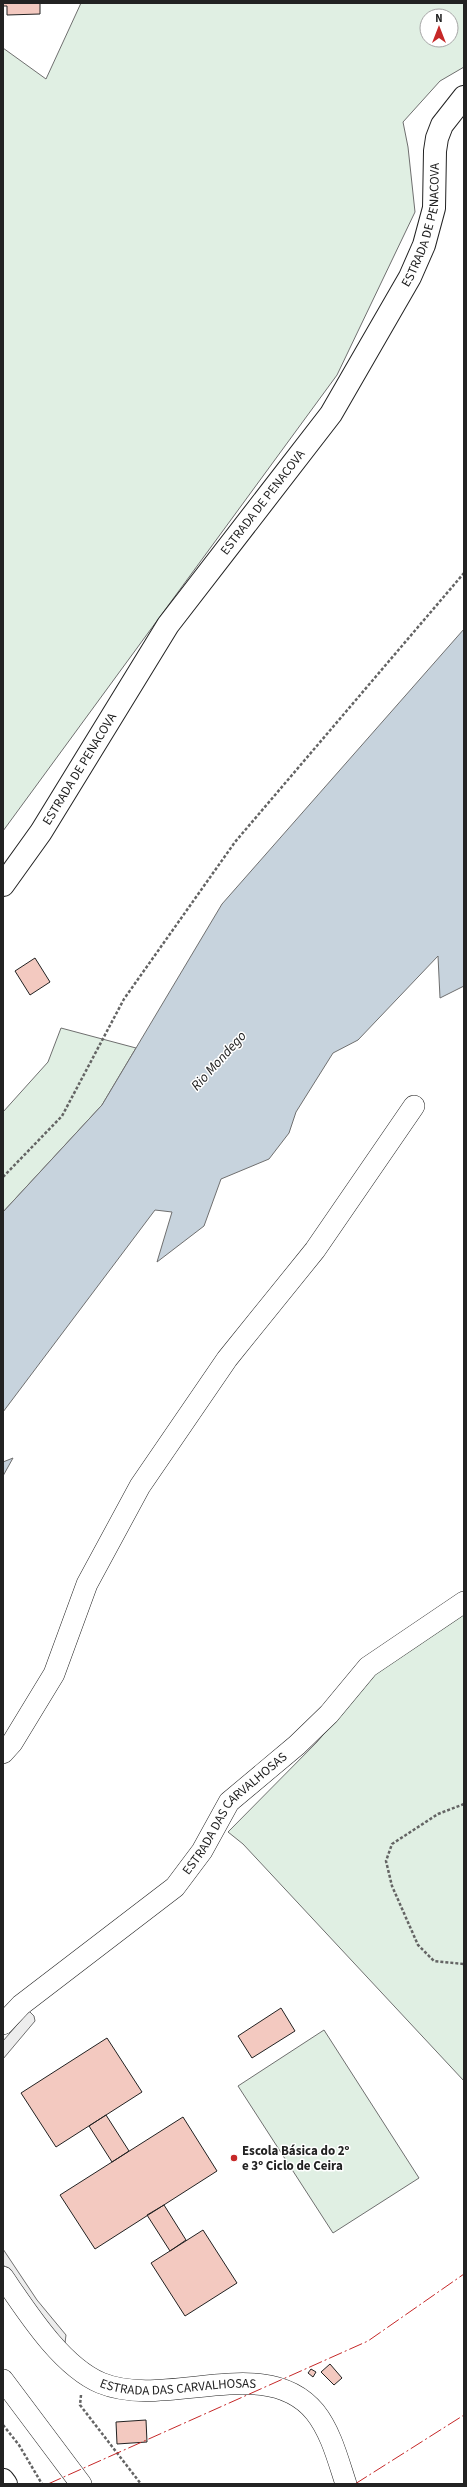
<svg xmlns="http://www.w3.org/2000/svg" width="467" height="2487" font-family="'Source Sans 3',sans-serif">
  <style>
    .green { fill: #e0efe3; stroke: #6f6f6f; fill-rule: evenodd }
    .parking { fill: #ededed; stroke: #6f6f6f }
    .water { fill: #c7d3dd; stroke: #6f6f6f }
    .building { fill: #f3c9c0; stroke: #222 }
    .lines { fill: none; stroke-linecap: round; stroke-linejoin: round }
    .minor-casing { stroke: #222; stroke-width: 22 }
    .major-casing { stroke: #222; stroke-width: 24 }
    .path { stroke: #646464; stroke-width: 2.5; stroke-dasharray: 3 2; stroke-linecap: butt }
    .minor { stroke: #fff; stroke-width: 21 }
    .major { stroke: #fff; stroke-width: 22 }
    .power { stroke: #c62828; stroke-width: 1; stroke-dasharray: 14 3 2 3; stroke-linecap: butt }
    .poi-dot { fill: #c62828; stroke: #fff; stroke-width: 1.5 }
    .labels { text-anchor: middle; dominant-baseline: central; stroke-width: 3; stroke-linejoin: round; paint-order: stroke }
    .street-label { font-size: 13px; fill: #222; stroke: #fff }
    .poi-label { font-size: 13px; font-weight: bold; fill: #222; stroke: #fff; text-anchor: start }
    .water-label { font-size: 14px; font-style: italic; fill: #222; stroke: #fff }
  </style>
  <rect width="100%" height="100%" fill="#fff"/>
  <path class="green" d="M 81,3 L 464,3 L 464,67 L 440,81 L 403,122 L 408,147 L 415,212 L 337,375 L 3,831 L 3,48 L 46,79 ZM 427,16 L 451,16 L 451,40 L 427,40 Z
    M 61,1028 L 136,1048 L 102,1105 L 3,1212 L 3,1112 L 48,1062 Z
    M 464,1612 L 464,2081 L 243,1844 L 228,1832 L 317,1742 L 374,1675 Z
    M 324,2030 L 419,2178 L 333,2233 L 238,2086 Z"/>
  <path class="parking" d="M 29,2011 L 34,2016 L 35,2021 L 3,2059 L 3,2041 Z
    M 3,2249 L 37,2300 L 66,2335 L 65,2343 L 49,2327 L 6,2269 L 3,2264 Z"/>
  <path class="water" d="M 464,629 L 464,986 L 440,998 L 438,956 L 358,1040 L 333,1053 L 296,1112 L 289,1133 L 269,1159 L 221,1179 L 204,1226 L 157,1262 L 172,1212 L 155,1210 L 3,1412 L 3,1212 L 102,1105 L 222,904 Z
    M 13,1458 L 3,1476 L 3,1462 Z"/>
  <path class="building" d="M 3,3 L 40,3 L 40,14 L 7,15 L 7,6 L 3,6 Z
    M 35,958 L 50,982 L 30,995 L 15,971 Z
    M 281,2008 L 295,2031 L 252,2058 L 238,2036 Z
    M 107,2038 L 142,2092 L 56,2147 L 21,2093 Z
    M 106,2115 L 129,2151 L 112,2162 L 89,2126 Z
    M 183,2117 L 217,2171 L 95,2249 L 60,2195 Z
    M 164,2205 L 186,2240 L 170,2251 L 147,2215 Z
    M 203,2230 L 237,2283 L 185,2316 L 151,2263 Z
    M 330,2364 L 342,2378 L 334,2385 L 321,2372 Z
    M 311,2369 L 316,2372 L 313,2377 L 308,2373 Z
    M 146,2420 L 147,2442 L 117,2444 L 116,2422 Z"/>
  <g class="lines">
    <defs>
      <g id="minor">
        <path d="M 3,1753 L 12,1743 L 54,1674 L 87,1584 L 140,1486 L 227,1359 L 315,1250 L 414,1106"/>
        <path id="s1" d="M 3,2024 L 21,2005 L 175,1887 L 202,1851 L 229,1802 L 297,1745 L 329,1714 L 368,1667 L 464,1602"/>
        <path id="s2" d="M 3,2277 C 27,2312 61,2366 101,2383 C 166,2410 266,2352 315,2412 C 331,2432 338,2460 346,2484"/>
        <path d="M 3,2380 L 81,2484"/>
      </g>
      <g id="major">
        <path id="s3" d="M 3,885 L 41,832 L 168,625 L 331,414 L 410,277 L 424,245 L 434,208 L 435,151 L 437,138 L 442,125 L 464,97"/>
        <path d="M 3,2480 L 6,2484"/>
      </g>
    </defs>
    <use href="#minor" class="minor-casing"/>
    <use href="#major" class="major-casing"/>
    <path class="path" d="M 3,1177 L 62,1116 L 124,999 L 235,842 L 464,573
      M 464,1804 L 438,1814 L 392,1844 L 386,1861 L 392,1886 L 418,1945 L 434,1961 L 464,1964
      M 81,2395 L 80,2405 L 141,2484
      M 3,2425 L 19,2445 L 42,2484"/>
    <use href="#minor" class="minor"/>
    <use href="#major" class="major"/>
    <path class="power" d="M 48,2484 L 368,2341 L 464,2274
      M 355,2484 L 464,2415"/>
  </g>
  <circle class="poi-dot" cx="234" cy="2158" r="4"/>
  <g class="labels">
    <g class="street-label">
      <text stroke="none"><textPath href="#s3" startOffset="787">ESTRADA DE PENACOVA</textPath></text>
      <text stroke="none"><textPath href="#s3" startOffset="463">ESTRADA DE PENACOVA</textPath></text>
      <text stroke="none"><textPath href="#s3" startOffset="139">ESTRADA DE PENACOVA</textPath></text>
      <text stroke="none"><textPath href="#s1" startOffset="316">ESTRADA DAS CARVALHOSAS</textPath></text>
      <text stroke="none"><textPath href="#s2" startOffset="224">ESTRADA DAS CARVALHOSAS</textPath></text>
    </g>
    <g class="poi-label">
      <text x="242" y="2151">Escola Básica do 2º<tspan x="242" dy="15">e 3º Ciclo de Ceira</tspan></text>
    </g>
    <g class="water-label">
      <text transform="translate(219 1061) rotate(-48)">Rio Mondego</text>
    </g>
  </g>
  <rect width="467" height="2487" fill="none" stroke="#222222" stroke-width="8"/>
  <g transform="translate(439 28)"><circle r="19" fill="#ffffff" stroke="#a7a7a7"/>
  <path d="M0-3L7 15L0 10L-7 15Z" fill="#c62828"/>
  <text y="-6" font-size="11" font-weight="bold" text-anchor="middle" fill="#222222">N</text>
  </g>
</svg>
